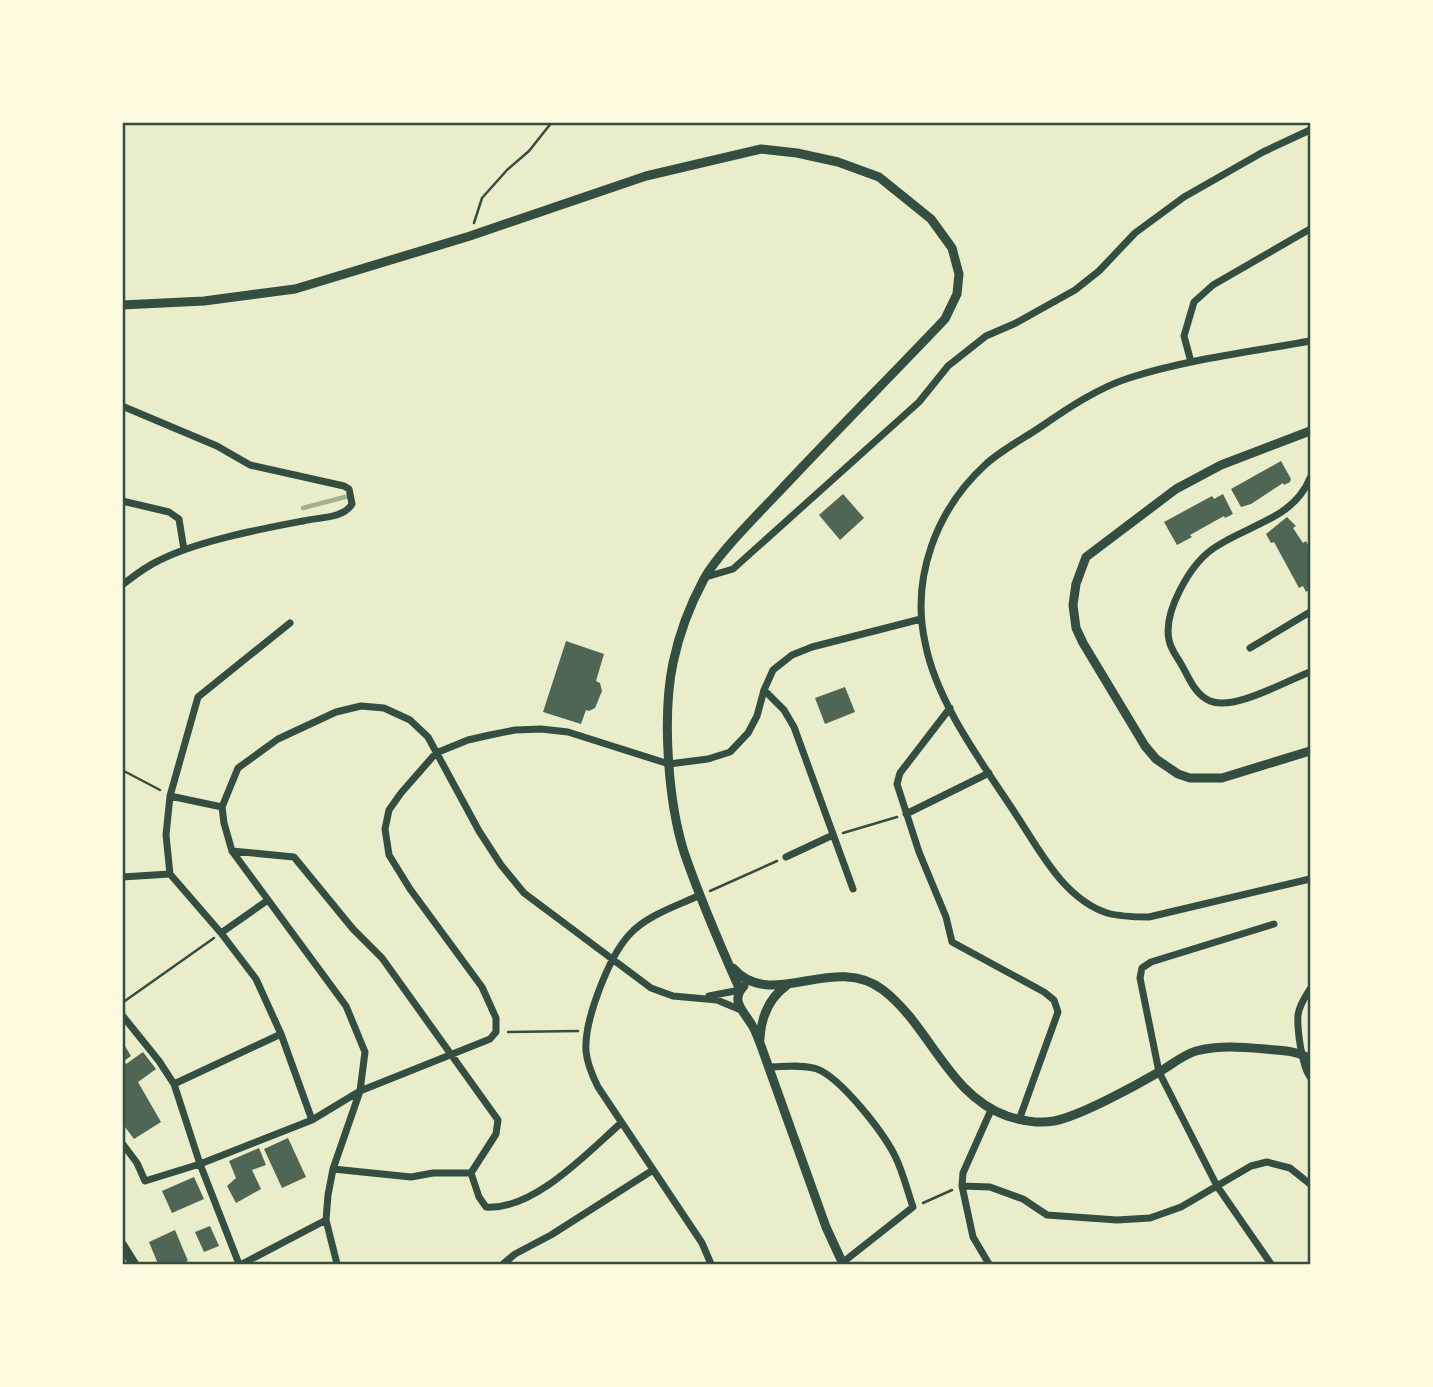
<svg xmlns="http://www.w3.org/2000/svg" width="1433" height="1387" font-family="Lora,serif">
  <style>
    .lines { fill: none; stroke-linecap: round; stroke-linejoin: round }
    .stream { stroke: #a3b18a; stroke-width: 4.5 }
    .building { fill: #4f6655 }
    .path { stroke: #344e41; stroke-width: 2.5 }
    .minor { stroke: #344e41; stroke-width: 7 }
    .tertiary { stroke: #344e41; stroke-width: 9 }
    .secondary { stroke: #344e41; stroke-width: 10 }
    .neatline { fill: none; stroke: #344e41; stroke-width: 2.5 }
  </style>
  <rect width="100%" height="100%" fill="#e9edc9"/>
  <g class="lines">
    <path class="stream" d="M 303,508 L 345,497"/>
  </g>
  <path class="building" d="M 1281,461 L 1291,479 L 1290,482 L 1284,485 L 1283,483 L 1251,504 L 1241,507 L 1231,489 Z
    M 843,494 L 864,518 L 840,540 L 819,515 Z
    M 1223,494 L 1233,514 L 1225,518 L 1224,516 L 1190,535 L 1192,537 L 1177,545 L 1164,522 L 1212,496 L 1214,499 Z
    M 1287,517 L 1296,526 L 1293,528 L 1303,543 L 1306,541 L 1310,549 L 1310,589 L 1306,592 L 1303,586 L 1299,588 L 1274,542 L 1271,543 L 1266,534 Z
    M 566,641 L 604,654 L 596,681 L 600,683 L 602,691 L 595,708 L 589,711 L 586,710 L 581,724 L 543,712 Z
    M 845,687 L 855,712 L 825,724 L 815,698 Z
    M 122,1041 L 131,1056 L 124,1061 L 126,1064 L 143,1052 L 156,1069 L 138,1082 L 161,1122 L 134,1139 L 122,1123 Z
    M 288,1138 L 306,1177 L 282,1188 L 264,1149 Z
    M 259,1148 L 266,1165 L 252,1170 L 261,1189 L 236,1203 L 227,1186 L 236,1178 L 229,1161 Z
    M 194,1177 L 204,1199 L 172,1213 L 162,1191 Z
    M 210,1226 L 219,1246 L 204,1252 L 195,1232 Z
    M 175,1230 L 188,1261 L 181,1264 L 158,1264 L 149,1242 Z"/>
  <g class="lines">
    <path class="path" d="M 474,223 L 482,198 L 507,170 L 529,151 L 552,122
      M 122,770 L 160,790
      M 843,833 L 897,817
      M 710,891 L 777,861
      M 122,1003 L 214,938
      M 508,1032 L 578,1031
      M 923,1203 L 952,1190"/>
    <path class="minor" d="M 1310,341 C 1250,352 1188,359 1129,378 C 1098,388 1068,408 1042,426 C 1023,439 1001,450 985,465 C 936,510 911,578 925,642 C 936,701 980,760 1013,810 C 1038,847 1062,898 1107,913 C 1121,917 1135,917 1149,917 L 1310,879
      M 1191,362 L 1184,336 L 1194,302 L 1213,285 L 1310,229
      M 122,406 L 217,446 L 250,465 L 344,486 L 349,489 L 352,504 C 343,519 319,517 303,521 C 261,529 196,541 158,561 C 145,567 134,576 122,585
      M 1310,478 C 1294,519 1247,525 1214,548 C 1190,564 1163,612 1169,640 C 1171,650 1176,655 1181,664 C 1189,677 1194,694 1210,701 C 1234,711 1286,681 1310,672
      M 122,501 L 169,512 L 179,519 L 184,550
      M 706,577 L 733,569 L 919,402 L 948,366 L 986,336 L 1016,323 L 1075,290 L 1099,271 L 1135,233 L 1184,197 L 1263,152 L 1310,130
      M 290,623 L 198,697 L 170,796 L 166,835 L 170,874 L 221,933 L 256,979 L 281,1034 L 312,1120
      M 1250,648 L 1310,612
      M 764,690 L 784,710 L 794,727 L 853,889
      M 950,708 L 900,773 L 897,784 L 919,852 L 946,917 L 952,942 L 1044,992 L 1054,1000 L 1058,1012 L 1019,1120
      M 170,796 L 222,807
      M 906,814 L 989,773
      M 232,851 L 294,857 L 353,929 L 382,958 L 498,1120 L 496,1134 L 471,1173
      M 786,857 L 833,835
      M 122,877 L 170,874
      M 700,895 C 677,906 647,915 629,935 C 609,957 584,1020 586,1051 C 587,1064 592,1075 598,1087 L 702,1243 L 711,1264
      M 221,933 L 268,900
      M 1310,989 C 1305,997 1299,1006 1298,1015 C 1297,1030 1302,1066 1310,1077
      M 709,996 L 740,990
      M 122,1015 L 159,1061 L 174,1084 L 200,1164 L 239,1264
      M 768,1067 C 783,1067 802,1064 817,1069 C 841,1078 883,1132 895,1156 C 903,1172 907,1190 913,1207 L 842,1263
      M 174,1084 L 281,1034
      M 122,1143 L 137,1163 L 145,1181 L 200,1164 L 312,1120 L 360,1091 L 490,1039 L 496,1032 L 496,1018 L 482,987 L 410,889 L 389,855 L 385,829 L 389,810 L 401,793 L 436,753 L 468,740 L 490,735 L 515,730 L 541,729 L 568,732 L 669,764 L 708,759 L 730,752 L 748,733 L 757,716 L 764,690 L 773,670 L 792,655 L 812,647 L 921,619
      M 333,1169 L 411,1177 L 433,1173 L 471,1173 L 479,1197 L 486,1207 C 533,1211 587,1153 620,1124
      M 962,1186 L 990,1187 L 1023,1199 L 1047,1215 L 1117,1220 L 1150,1218 L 1181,1207 L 1251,1166 L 1267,1162 L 1290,1168 L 1310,1184
      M 242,1264 L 326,1220
      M 337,1264 L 326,1220 L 328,1195 L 333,1169 L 360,1091 L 365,1052 L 346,1006 L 232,851 L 224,823 L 222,807 L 238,768 L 278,739 L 336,712 L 361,706 L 384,708 L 410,720 L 428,737 L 479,831 L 501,865 L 524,893 L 651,988 L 673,996 L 717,1000 L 741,1010
      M 503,1264 L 515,1254 L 551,1235 L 653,1170
      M 989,1264 L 973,1237 L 962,1186 L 963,1173 L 991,1110
      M 1271,1264 L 1217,1186 L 1159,1072 L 1140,978 L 1142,968 L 1151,962 L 1274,924"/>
    <path class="tertiary" d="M 122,305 L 204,301 L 295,289 L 470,236 L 646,176 L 761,149 L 797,153 L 838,162 L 879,177 L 931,219 L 952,248 L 959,274 L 957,294 L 945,319 C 889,378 832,435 776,495 C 755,517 718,554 704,579 C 690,605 679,634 673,663 C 662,716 668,801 684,852 C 700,899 720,945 740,990
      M 1310,431 L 1221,465 L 1176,489 L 1086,557 L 1076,584 L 1073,605 L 1076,628 L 1083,643 L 1145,746 L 1156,759 L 1178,774 L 1190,778 L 1222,778 L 1310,751
      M 733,968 C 771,1012 834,952 883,990 C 930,1026 948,1095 1007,1116 C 1023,1121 1038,1124 1054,1121 C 1080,1116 1135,1086 1159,1072 C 1171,1065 1183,1055 1196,1051 C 1219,1045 1242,1047 1265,1049 C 1281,1051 1297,1050 1310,1059
      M 744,986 C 729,1001 745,1012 753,1027 C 756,1032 758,1038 760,1043 L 826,1227 L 843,1264
      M 760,1039 C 761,1018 769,998 787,985"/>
    <path class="secondary" d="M 122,1245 L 134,1264"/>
  </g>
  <rect width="1433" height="1387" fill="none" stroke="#fefae0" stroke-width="248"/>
  <rect x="124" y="124" width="1185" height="1139" class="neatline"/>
</svg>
